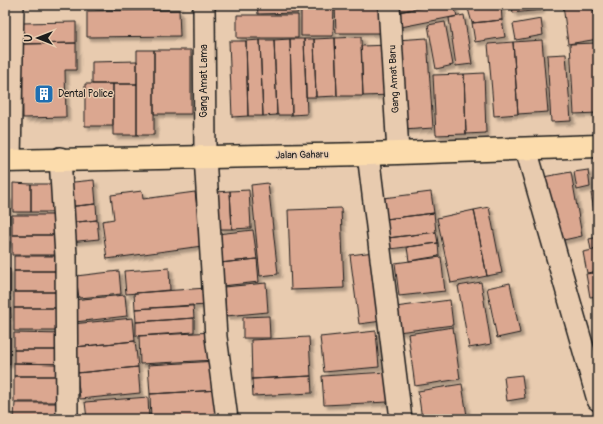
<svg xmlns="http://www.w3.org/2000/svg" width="603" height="424" font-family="Pangolin,sans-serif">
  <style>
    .building { fill: #dba790; stroke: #1c1c1c; filter: url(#shadow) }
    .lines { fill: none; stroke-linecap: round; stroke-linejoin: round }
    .minor-casing { stroke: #1c1c1c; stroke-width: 24 }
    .primary-casing { stroke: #1c1c1c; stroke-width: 25 }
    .minor { stroke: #e8cbaf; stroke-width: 21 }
    .primary { stroke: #fcdcac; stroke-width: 22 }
    .labels { text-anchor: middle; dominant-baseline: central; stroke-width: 3; stroke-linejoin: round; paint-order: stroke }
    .street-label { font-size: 10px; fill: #1c1c1c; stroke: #e8cbaf }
    .poi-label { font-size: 10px; fill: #1c1c1c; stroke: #e8cbaf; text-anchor: start }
  </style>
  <defs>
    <filter id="shadow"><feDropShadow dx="3.5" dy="3.5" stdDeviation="1" flood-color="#0004"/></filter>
  </defs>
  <rect width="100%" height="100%" fill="#e8cbaf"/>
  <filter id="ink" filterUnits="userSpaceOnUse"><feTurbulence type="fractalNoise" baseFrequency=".025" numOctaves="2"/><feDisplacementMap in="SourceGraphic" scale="8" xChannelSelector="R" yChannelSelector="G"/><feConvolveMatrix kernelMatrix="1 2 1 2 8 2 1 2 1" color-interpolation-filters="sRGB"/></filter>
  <g filter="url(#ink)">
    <path class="building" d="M 95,5 L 179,5 L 179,6 L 95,9 Z
      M 257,5 L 298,5 L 298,13 L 258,14 Z
      M 301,5 L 334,5 L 333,36 L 301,36 Z
      M 335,5 L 384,5 L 384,33 L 336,33 Z
      M 392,5 L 435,5 L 393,13 Z
      M 435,5 L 454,5 L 457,16 L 396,28 L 393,13 Z
      M 467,5 L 501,5 L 502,20 L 472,23 Z
      M 512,5 L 540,5 L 541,10 L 513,13 Z
      M 563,5 L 593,5 L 598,39 L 568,44 Z
      M 595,5 L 598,5 L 598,34 Z
      M 179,10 L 180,36 L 87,37 L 87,11 Z
      M 237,15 L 298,15 L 298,38 L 237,38 Z
      M 464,15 L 472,64 L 456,66 L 449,18 Z
      M 541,19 L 543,35 L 516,40 L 513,24 Z
      M 502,20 L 505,37 L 475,42 L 472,23 Z
      M 76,22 L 76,43 L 22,44 L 22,23 Z
      M 445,22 L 453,65 L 436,69 L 428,25 Z
      M 361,37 L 363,96 L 337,96 L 335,38 Z
      M 335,38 L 337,96 L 316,97 L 314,39 Z
      M 427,38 L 433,128 L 403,130 L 396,40 Z
      M 290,39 L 292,115 L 277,115 L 274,40 Z
      M 290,39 L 304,39 L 307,114 L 292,115 Z
      M 304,39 L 314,39 L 316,97 L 306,97 Z
      M 260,40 L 274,40 L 277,115 L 263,116 Z
      M 260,40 L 263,116 L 248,116 L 246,41 Z
      M 542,40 L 548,112 L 518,114 L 513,42 Z
      M 229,41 L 246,41 L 248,116 L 232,117 Z
      M 513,42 L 518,114 L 494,116 L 488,44 Z
      M 76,43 L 76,70 L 65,70 L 66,117 L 23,118 L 22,44 Z
      M 596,43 L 598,43 L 598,75 Z
      M 596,43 L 598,113 L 574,114 L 570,44 Z
      M 391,45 L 392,95 L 363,96 L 361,46 Z
      M 137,50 L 154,50 L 154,135 L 137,135 Z
      M 154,50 L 191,50 L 191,114 L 154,114 Z
      M 566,54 L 571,121 L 551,122 L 547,55 Z
      M 137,61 L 137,84 L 92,84 L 92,62 Z
      M 484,73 L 486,133 L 466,134 L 464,74 Z
      M 464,74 L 466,134 L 436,135 L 433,75 Z
      M 85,84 L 113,84 L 113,126 L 85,126 Z
      M 113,84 L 137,84 L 137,135 L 113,135 Z
      M 588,170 L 590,187 L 577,190 L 574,172 Z
      M 571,172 L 582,236 L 559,241 L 543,177 Z
      M 94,180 L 96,204 L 66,207 L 64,183 Z
      M 13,183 L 31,184 L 31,212 L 13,212 Z
      M 268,183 L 278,274 L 260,276 L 251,185 Z
      M 31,184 L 54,184 L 54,212 L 31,212 Z
      M 249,190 L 251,228 L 232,229 L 230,191 Z
      M 142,191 L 143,199 L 195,192 L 202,246 L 107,259 L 102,221 L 114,219 L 111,195 Z
      M 230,191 L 232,229 L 219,229 L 216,192 Z
      M 431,192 L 434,213 L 386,219 L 383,198 Z
      M 598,192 L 598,235 L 591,193 Z
      M 5,197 L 9,197 L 9,244 L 5,244 Z
      M 96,204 L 97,220 L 68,223 L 66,207 Z
      M 489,207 L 502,273 L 487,276 L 474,210 Z
      M 341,208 L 344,288 L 291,290 L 288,210 Z
      M 474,210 L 487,276 L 451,283 L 437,218 Z
      M 434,213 L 436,232 L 388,238 L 386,219 Z
      M 12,215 L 57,215 L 57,235 L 12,235 Z
      M 97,220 L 99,239 L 69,242 L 68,223 Z
      M 253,230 L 257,259 L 220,263 L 217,234 Z
      M 436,232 L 438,243 L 390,249 L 388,238 Z
      M 12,235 L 57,235 L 57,255 L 12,255 Z
      M 598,237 L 598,249 L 591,250 L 589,239 Z
      M 438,243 L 439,256 L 409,261 L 407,247 Z
      M 598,249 L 598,271 L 587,273 L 583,252 Z
      M 374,252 L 382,321 L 359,324 L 350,255 Z
      M 14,256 L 63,256 L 63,271 L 14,271 Z
      M 441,257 L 445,291 L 399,296 L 395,263 Z
      M 257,259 L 259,282 L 222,286 L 220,263 Z
      M 169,268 L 170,290 L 126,294 L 124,271 Z
      M 5,269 L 10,269 L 10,295 L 5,295 Z
      M 14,271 L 63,271 L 63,292 L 14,292 Z
      M 119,271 L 121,294 L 79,298 L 76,276 Z
      M 598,272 L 598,296 L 590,297 L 586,274 Z
      M 481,282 L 491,344 L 469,348 L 458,286 Z
      M 266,283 L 268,312 L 226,316 L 224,287 Z
      M 510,283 L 520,333 L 497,338 L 487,288 Z
      M 207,288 L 208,305 L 135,309 L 134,293 Z
      M 14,292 L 63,292 L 63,308 L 14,308 Z
      M 125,295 L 127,316 L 75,322 L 72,300 Z
      M 5,297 L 10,297 L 11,318 L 5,319 Z
      M 450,300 L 453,325 L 398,332 L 395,307 Z
      M 193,305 L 194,318 L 136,322 L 135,309 Z
      M 14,308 L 63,308 L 63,331 L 14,331 Z
      M 269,316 L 270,338 L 243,338 L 243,317 Z
      M 133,318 L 135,341 L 75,347 L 72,324 Z
      M 194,318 L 194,332 L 136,336 L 136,322 Z
      M 5,320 L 10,320 L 10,337 L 5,337 Z
      M 453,327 L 460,379 L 415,386 L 408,334 Z
      M 376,331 L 379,367 L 324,372 L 320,337 Z
      M 214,332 L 215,360 L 140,364 L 139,336 Z
      M 14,333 L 64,334 L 64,350 L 14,350 Z
      M 5,337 L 10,337 L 10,364 L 5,364 Z
      M 309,337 L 311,376 L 252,379 L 251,340 Z
      M 135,341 L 138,367 L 77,373 L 75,347 Z
      M 14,350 L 64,350 L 64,364 L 14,363 Z
      M 217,361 L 219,390 L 150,394 L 148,365 Z
      M 14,363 L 64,364 L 64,376 L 14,376 Z
      M 138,367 L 140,393 L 80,399 L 77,373 Z
      M 387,372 L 388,402 L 324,405 L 322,376 Z
      M 522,375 L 525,398 L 507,401 L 504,377 Z
      M 14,376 L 64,376 L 64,402 L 14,402 Z
      M 311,376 L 312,393 L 253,396 L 252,379 Z
      M 7,378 L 7,392 L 5,392 L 5,379 Z
      M 462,384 L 467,416 L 446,419 L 422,419 L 418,391 Z
      M 219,390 L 220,416 L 151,419 L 150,394 Z
      M 5,392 L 7,392 L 7,407 L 5,407 Z
      M 148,397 L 149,419 L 87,419 L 85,402 Z
      M 15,403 L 64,403 L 63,419 L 14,418 Z
      M 5,407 L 7,407 L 7,419 L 5,419 Z"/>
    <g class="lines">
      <defs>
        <path id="minor" d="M 204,5 L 205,156 L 216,337 L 227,419
          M 389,5 L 398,152
          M 526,149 L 598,400
          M 368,154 L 401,419
          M 60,158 L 66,256 L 67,419
          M 10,160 L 13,5"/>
        <path id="primary" d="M 5,161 L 368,154 L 598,146"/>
      </defs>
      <use href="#minor" class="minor-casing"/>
      <use href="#primary" class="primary-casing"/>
      <use href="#minor" class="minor"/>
      <use href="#primary" class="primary"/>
    </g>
  </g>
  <defs>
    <symbol id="building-square" viewBox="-11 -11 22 22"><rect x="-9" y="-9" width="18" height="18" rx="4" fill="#1f6fb2" stroke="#e8cbaf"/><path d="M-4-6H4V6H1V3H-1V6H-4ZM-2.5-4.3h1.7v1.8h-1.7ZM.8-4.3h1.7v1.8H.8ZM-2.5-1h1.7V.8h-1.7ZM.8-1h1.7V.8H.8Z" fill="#fff"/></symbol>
  </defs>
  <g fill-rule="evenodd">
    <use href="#building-square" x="33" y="83" width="22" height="22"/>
  </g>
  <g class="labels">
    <g class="street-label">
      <text transform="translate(394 79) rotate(-93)">Gang Amat Baru</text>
      <text transform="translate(204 81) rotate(-90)">Gang Amat Lama</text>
      <text transform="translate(302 155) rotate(-1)">Jalan Gaharu</text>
    </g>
    <g class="poi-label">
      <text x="58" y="94">Dental Police</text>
    </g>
  </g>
  <rect width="603" height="424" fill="none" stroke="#e8cbaf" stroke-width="20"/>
  <rect x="10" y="10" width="583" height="404" fill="none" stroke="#1c1c1c" stroke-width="1.5" filter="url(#ink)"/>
  <g transform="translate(38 38) rotate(270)" stroke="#e8cbaf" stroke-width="3" paint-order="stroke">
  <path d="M0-3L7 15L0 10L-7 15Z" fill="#1c1c1c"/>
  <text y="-6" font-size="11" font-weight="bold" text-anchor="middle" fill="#1c1c1c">U</text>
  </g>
</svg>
